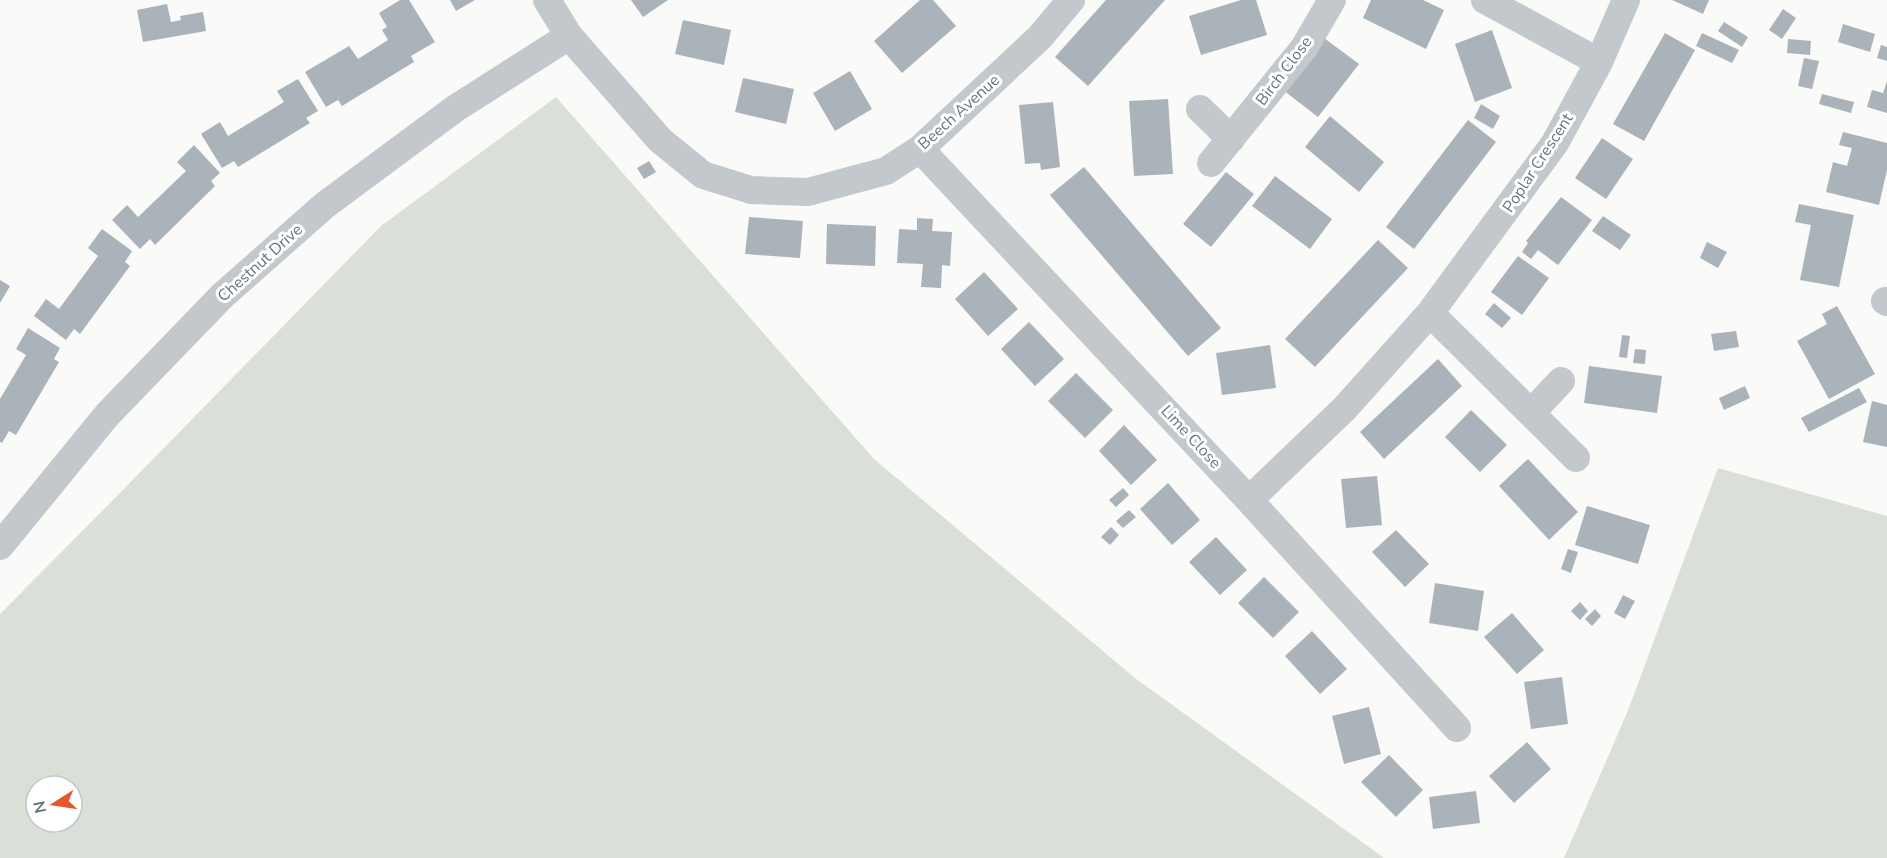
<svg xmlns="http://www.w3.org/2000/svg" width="1887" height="858" font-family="'Nunito Sans',sans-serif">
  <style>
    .green { fill: #dadfd7; fill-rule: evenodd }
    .building { fill: #aab3b9 }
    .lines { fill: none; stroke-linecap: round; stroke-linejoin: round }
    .minor { stroke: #c3c8cc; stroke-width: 28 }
    .labels { text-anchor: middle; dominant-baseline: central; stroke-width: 6; stroke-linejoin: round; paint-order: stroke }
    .street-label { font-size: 16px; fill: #657683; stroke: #fff }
  </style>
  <rect width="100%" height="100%" fill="#fafaf8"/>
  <path class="green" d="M 556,97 L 874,459 L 1135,678 L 1384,858 L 0,858 L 0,614 L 118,495 L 381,226 ZM 36,786 L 72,786 L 72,822 L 36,822 Z
    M 1718,468 L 1887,516 L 1887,858 L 1564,858 L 1627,713 Z"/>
  <path class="building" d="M 400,0 L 409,0 L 435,42 L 411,56 L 414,62 L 342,106 L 338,100 L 326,107 L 305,72 L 349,46 L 358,59 L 388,40 L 382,30 L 387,27 L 379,13 Z
    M 450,0 L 475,0 L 456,11 Z
    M 631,0 L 668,0 L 643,17 Z
    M 920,0 L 933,0 L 956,26 L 902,73 L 874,41 Z
    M 1106,0 L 1165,0 L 1088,86 L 1055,57 Z
    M 1241,0 L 1256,0 L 1267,35 L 1201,55 L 1189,16 Z
    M 1371,0 L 1423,0 L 1444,10 L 1426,49 L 1363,18 Z
    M 1672,0 L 1709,0 L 1703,14 Z
    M 167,4 L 171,22 L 181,20 L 180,16 L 203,12 L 206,31 L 143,42 L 137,10 Z
    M 1783,9 L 1796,18 L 1782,39 L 1769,30 Z
    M 683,20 L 731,30 L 724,65 L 675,54 Z
    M 1724,22 L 1748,37 L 1742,47 L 1718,31 Z
    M 1843,24 L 1875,34 L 1870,52 L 1838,42 Z
    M 1492,30 L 1512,88 L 1475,102 L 1455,44 Z
    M 1665,33 L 1695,50 L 1644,141 L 1613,124 Z
    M 1702,33 L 1739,50 L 1732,63 L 1696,46 Z
    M 1324,38 L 1359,64 L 1318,117 L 1283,90 Z
    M 1788,39 L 1811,41 L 1810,55 L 1787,53 Z
    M 1881,45 L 1887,47 L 1887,61 L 1877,58 Z
    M 1804,58 L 1819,61 L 1812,89 L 1798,86 Z
    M 850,71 L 872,109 L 835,131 L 813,93 Z
    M 743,78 L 794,89 L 786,124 L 735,112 Z
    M 298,79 L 318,111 L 306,118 L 310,123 L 238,167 L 234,161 L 222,168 L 201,134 L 220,122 L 228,136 L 284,102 L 277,91 Z
    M 1887,81 L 1887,113 L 1867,107 L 1872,90 L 1883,93 Z
    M 1822,94 L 1854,102 L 1851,113 L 1819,104 Z
    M 1168,99 L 1173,174 L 1134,176 L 1129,101 Z
    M 1053,102 L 1060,167 L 1041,170 L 1040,163 L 1025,164 L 1019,105 Z
    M 1481,104 L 1500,116 L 1493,129 L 1474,118 Z
    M 1330,116 L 1384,162 L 1359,192 L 1305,147 Z
    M 1468,120 L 1496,142 L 1414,249 L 1386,227 Z
    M 1843,132 L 1887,143 L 1887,170 L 1879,205 L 1826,192 L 1833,162 L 1847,166 L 1852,148 L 1839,145 Z
    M 1602,138 L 1633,159 L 1606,199 L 1575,178 Z
    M 194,145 L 220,173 L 211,181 L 215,186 L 155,245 L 150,239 L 140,249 L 112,220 L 127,205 L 138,217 L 186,171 L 177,162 Z
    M 649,161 L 656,172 L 644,179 L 637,168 Z
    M 1084,167 L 1221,328 L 1188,356 L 1050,195 Z
    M 1226,172 L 1254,194 L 1211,247 L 1183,224 Z
    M 1275,176 L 1332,219 L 1310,249 L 1252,206 Z
    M 1561,197 L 1592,220 L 1558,265 L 1538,250 L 1531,259 L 1522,252 L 1528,243 L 1526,241 Z
    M 1799,204 L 1854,215 L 1839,287 L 1800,280 L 1811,225 L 1795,222 Z
    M 1603,216 L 1631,235 L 1620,250 L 1592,231 Z
    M 749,217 L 803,221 L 800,258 L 745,254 Z
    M 917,218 L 933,219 L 932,231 L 952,232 L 950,266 L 942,265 L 941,288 L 921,287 L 923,264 L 897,263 L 899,229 L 917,230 Z
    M 827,224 L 876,226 L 875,266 L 826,264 Z
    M 102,229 L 132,251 L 125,262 L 130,266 L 80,334 L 74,329 L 66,340 L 34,316 L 46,299 L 59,309 L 98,256 L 88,248 Z
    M 1378,240 L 1408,268 L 1315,367 L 1285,339 Z
    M 1707,242 L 1727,252 L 1718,268 L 1700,258 Z
    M 1518,256 L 1549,278 L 1522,315 L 1491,292 Z
    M 984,272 L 1018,309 L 988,336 L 955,299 Z
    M 0,280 L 10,286 L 0,303 Z
    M 1494,303 L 1511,318 L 1502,328 L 1485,314 Z
    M 1837,306 L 1875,374 L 1829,399 L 1797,341 L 1827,324 L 1822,314 Z
    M 1029,322 L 1064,359 L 1035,386 L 1001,349 Z
    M 28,328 L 60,348 L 54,359 L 59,362 L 16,435 L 9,431 L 2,443 L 0,442 L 0,399 L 26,355 L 16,349 Z
    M 1736,331 L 1739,347 L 1714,351 L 1711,334 Z
    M 1622,335 L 1630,336 L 1627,358 L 1619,357 Z
    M 1270,345 L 1276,388 L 1222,395 L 1216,353 Z
    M 1635,349 L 1646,350 L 1645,364 L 1633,363 Z
    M 1438,359 L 1462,386 L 1384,459 L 1360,432 Z
    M 1589,366 L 1662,376 L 1657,413 L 1584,403 Z
    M 1076,373 L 1113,410 L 1085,438 L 1048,401 Z
    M 1745,386 L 1750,398 L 1724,410 L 1719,398 Z
    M 1859,388 L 1867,402 L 1809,432 L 1801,418 Z
    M 1872,401 L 1887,405 L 1887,447 L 1863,442 Z
    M 1471,410 L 1507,445 L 1480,472 L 1445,437 Z
    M 1124,425 L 1157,460 L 1131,485 L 1099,451 Z
    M 1528,459 L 1578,512 L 1549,540 L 1499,486 Z
    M 1377,476 L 1382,525 L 1346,528 L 1341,479 Z
    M 1168,483 L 1200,520 L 1172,545 L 1140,509 Z
    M 1123,488 L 1129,495 L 1116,507 L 1109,500 Z
    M 1587,506 L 1650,525 L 1638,564 L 1575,545 Z
    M 1129,510 L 1136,517 L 1123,528 L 1116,521 Z
    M 1111,527 L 1119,535 L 1110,545 L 1101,537 Z
    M 1396,530 L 1429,564 L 1405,587 L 1372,552 Z
    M 1216,537 L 1247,570 L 1220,595 L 1189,562 Z
    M 1568,549 L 1578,552 L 1571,573 L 1561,569 Z
    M 1264,577 L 1299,612 L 1273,638 L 1238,603 Z
    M 1435,583 L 1484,591 L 1478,631 L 1429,623 Z
    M 1623,595 L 1635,601 L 1625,619 L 1614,613 Z
    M 1580,602 L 1588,611 L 1580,620 L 1571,611 Z
    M 1595,609 L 1601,616 L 1592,626 L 1585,619 Z
    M 1512,613 L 1544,650 L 1517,674 L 1484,637 Z
    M 1312,631 L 1347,669 L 1320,694 L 1285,656 Z
    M 1562,677 L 1568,724 L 1531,729 L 1524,682 Z
    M 1369,707 L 1381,754 L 1344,764 L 1332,716 Z
    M 1527,742 L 1551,769 L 1514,803 L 1489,776 Z
    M 1389,755 L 1423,790 L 1396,817 L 1361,782 Z
    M 1476,791 L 1480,823 L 1433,829 L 1429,797 Z"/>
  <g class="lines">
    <path class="minor" d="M 547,0 L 569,36 L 660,140 L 703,175 L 751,190 L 808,192 L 886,171 L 920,149 L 1040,37 L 1071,0
      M 1485,0 L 1599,62
      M 1200,109 L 1231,139
      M 920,149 L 1249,500 L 1457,728
      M 1211,163 L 1304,48 L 1332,0
      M 1885,301 L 1887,302
      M 1430,313 L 1576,458
      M 1531,413 L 1561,381
      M 1249,500 L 1345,408 L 1430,313 L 1555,143 L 1599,62 L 1626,0
      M 0,546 L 107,415 L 222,296 L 325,205 L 456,108 L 569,36"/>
  </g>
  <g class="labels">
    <g class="street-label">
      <text transform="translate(1284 71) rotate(-53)">Birch Close</text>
      <text transform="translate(959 112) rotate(-42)">Beech Avenue</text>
      <text transform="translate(1538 163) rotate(-57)">Poplar Crescent</text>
      <text transform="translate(260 263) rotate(-42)">Chestnut Drive</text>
      <text transform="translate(1191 437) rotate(47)">Lime Close</text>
    </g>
  </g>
  <g transform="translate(54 804) rotate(258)"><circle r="28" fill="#ffffff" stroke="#c1c8cd" stroke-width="1.5"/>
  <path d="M0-4.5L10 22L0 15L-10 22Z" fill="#e4572e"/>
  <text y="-9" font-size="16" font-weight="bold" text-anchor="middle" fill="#657683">N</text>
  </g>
</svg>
